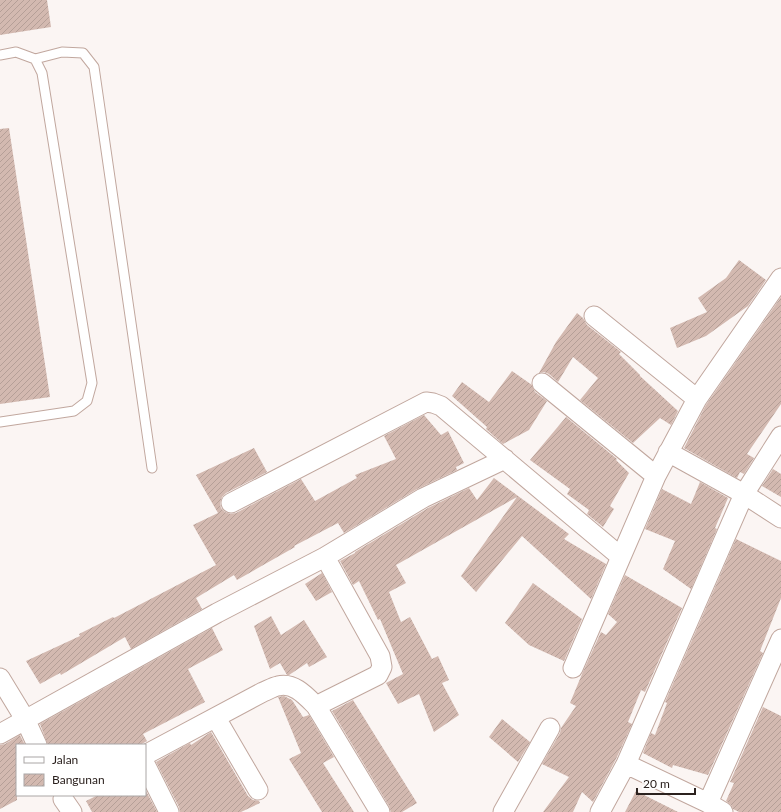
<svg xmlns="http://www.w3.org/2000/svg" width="781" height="812" font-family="Lato,sans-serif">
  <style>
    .building { fill: url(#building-hatch) }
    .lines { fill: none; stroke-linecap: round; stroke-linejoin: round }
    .lane-casing { stroke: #c1a79e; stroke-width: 11 }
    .street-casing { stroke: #c1a79e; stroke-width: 21 }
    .lane { stroke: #fff; stroke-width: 9 }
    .street { stroke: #fff; stroke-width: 19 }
  </style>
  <defs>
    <pattern id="building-hatch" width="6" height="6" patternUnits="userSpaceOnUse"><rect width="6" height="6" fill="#d3b9b0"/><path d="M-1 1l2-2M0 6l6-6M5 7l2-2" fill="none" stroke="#b59f97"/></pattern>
  </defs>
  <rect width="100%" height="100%" fill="#fbf5f3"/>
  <path class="building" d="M 0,0 L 47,0 L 51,27 L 0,35 Z
    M 9,128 L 50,397 L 0,404 L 0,129 Z
    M 739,260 L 766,280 L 748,306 L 706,336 L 677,348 L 670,328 L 707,312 L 698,298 L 726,278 Z
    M 781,297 L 781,404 L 747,454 L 754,458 L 744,474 L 740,472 L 737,478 L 684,448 L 706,405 Z
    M 577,313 L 583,318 L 587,325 L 621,352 L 619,354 L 640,375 L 640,376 L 678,411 L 671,425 L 660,418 L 633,443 L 580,400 L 598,378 L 573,357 L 558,382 L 549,374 L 544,372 L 539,373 L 556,342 Z
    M 512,371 L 532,385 L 535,392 L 547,401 L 529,430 L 503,444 L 486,429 L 487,427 L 452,396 L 462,382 L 489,402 Z
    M 424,415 L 441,435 L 448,431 L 464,463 L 456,467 L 457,470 L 417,489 L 344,533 L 338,523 L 294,546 L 295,547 L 237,580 L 234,575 L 196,598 L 202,609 L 131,649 L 125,637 L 61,675 L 60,673 L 40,684 L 26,661 L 80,636 L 79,634 L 113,617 L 114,618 L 216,565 L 193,525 L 218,513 L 196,475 L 254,448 L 267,472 L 226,493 L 222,497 L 220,503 L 221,508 L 225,512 L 230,514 L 236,513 L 301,479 L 315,501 L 357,478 L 355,475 L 396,459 L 384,436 Z
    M 566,417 L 617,459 L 616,460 L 629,473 L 610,506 L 614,509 L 603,527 L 587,514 L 589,510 L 567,494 L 570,489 L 530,460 Z
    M 773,469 L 781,474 L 781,497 L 762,486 Z
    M 494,478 L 569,534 L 564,539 L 606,564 L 591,599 L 522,536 L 476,592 L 461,576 L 517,497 L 396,565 L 406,583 L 389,592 L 401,622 L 410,617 L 432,659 L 438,656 L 449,680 L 442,683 L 459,715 L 434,732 L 419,694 L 398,704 L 386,683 L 403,674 L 380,619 L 378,620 L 359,581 L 353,585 L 340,561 L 355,553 L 355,552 L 428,508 L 469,488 L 477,500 Z
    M 700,482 L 728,498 L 715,528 L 717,529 L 691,589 L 663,569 L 675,541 L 645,529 L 662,489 L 691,504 Z
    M 736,539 L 781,561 L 781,598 L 760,651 L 763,653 L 708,775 L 673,765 L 672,768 L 643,753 L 651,733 L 655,735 L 667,703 L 665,702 Z
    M 322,573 L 332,592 L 316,601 L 305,584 Z
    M 625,575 L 682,608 L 645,692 L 641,690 L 628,722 L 632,724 L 616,759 L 593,802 L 582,792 L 573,812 L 543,812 L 569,777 L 542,764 L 560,733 L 561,728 L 576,706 L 570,703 L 582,674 L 601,632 L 606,635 L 617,622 L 608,614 Z
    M 533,583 L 582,619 L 564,661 L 529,645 L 505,623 Z
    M 271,616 L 281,635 L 304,620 L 327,657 L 309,667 L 307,663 L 289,675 L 287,675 L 280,663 L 270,669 L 254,626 Z
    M 212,628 L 223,650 L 188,669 L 205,702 L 143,734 L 147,741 L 140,745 L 48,745 L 40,724 Z
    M 284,696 L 292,700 L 303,717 L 309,715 L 334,757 L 323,763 L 354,812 L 322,812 L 289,759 L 301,753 L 278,697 Z
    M 353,700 L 417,803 L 402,812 L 391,812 L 389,806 L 332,711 Z
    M 763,707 L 781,716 L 781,812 L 739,812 L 733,809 L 732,806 L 726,801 L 734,783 L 730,782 Z
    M 502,719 L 530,742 L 518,762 L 489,737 Z
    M 211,732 L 248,796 L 253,800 L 259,801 L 260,803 L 241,812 L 180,812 L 179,807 L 156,762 L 190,743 L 191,745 Z
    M 20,735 L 25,745 L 17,745 L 17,800 L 0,809 L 0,745 L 5,744 Z
    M 145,789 L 157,812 L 92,812 L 86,801 L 98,795 L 145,795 Z
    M 636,791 L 678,812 L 625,812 Z"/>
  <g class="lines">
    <defs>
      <path id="lane" d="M 0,55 L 16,52 L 35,59 L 42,73 L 92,383 L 87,401 L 74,411 L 0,422
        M 35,59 L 62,52 L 83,53 L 94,67 L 152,468"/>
      <path id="street" d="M 594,316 L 697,399
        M 542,383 L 656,476
        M 781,436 L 744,494 L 781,518
        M 231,503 L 426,402 L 433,403 L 441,406 L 621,557 L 573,668
        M 621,557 L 656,476 L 697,399 L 781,278
        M 0,678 L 25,719 L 37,745
        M 316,706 L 378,675 L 382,667 L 380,656 L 325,557
        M 216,718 L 258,790
        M 0,734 L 217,613 L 325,557 L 423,498 L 505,459
        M 145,755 L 263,692 C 268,690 273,687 278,686 C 294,682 306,696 316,706 L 380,812
        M 145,764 L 169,812
        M 626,764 L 708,803 L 723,812
        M 63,799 L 72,812
        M 708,803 L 781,639
        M 503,812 L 550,728
        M 600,812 L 626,764 L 744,494 L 668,452"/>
    </defs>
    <use href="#lane" class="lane-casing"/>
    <use href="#street" class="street-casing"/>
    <use href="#lane" class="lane"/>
    <use href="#street" class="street"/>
  </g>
  <rect x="16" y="744" width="130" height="52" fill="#ffffff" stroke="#aaa6a5"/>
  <rect x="24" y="757" width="20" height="6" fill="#ffffff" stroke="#aaa6a5"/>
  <text x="52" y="764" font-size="12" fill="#2b211e">Jalan</text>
  <rect x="24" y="774" width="20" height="12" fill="url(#building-hatch)" stroke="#aaa6a5"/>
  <text x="52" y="784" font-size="12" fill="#2b211e">Bangunan</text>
  <path d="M637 788v6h58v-6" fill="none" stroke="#2b211e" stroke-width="2"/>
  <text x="643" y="788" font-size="12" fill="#2b211e" stroke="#ffffff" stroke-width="3" paint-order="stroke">20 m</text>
</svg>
